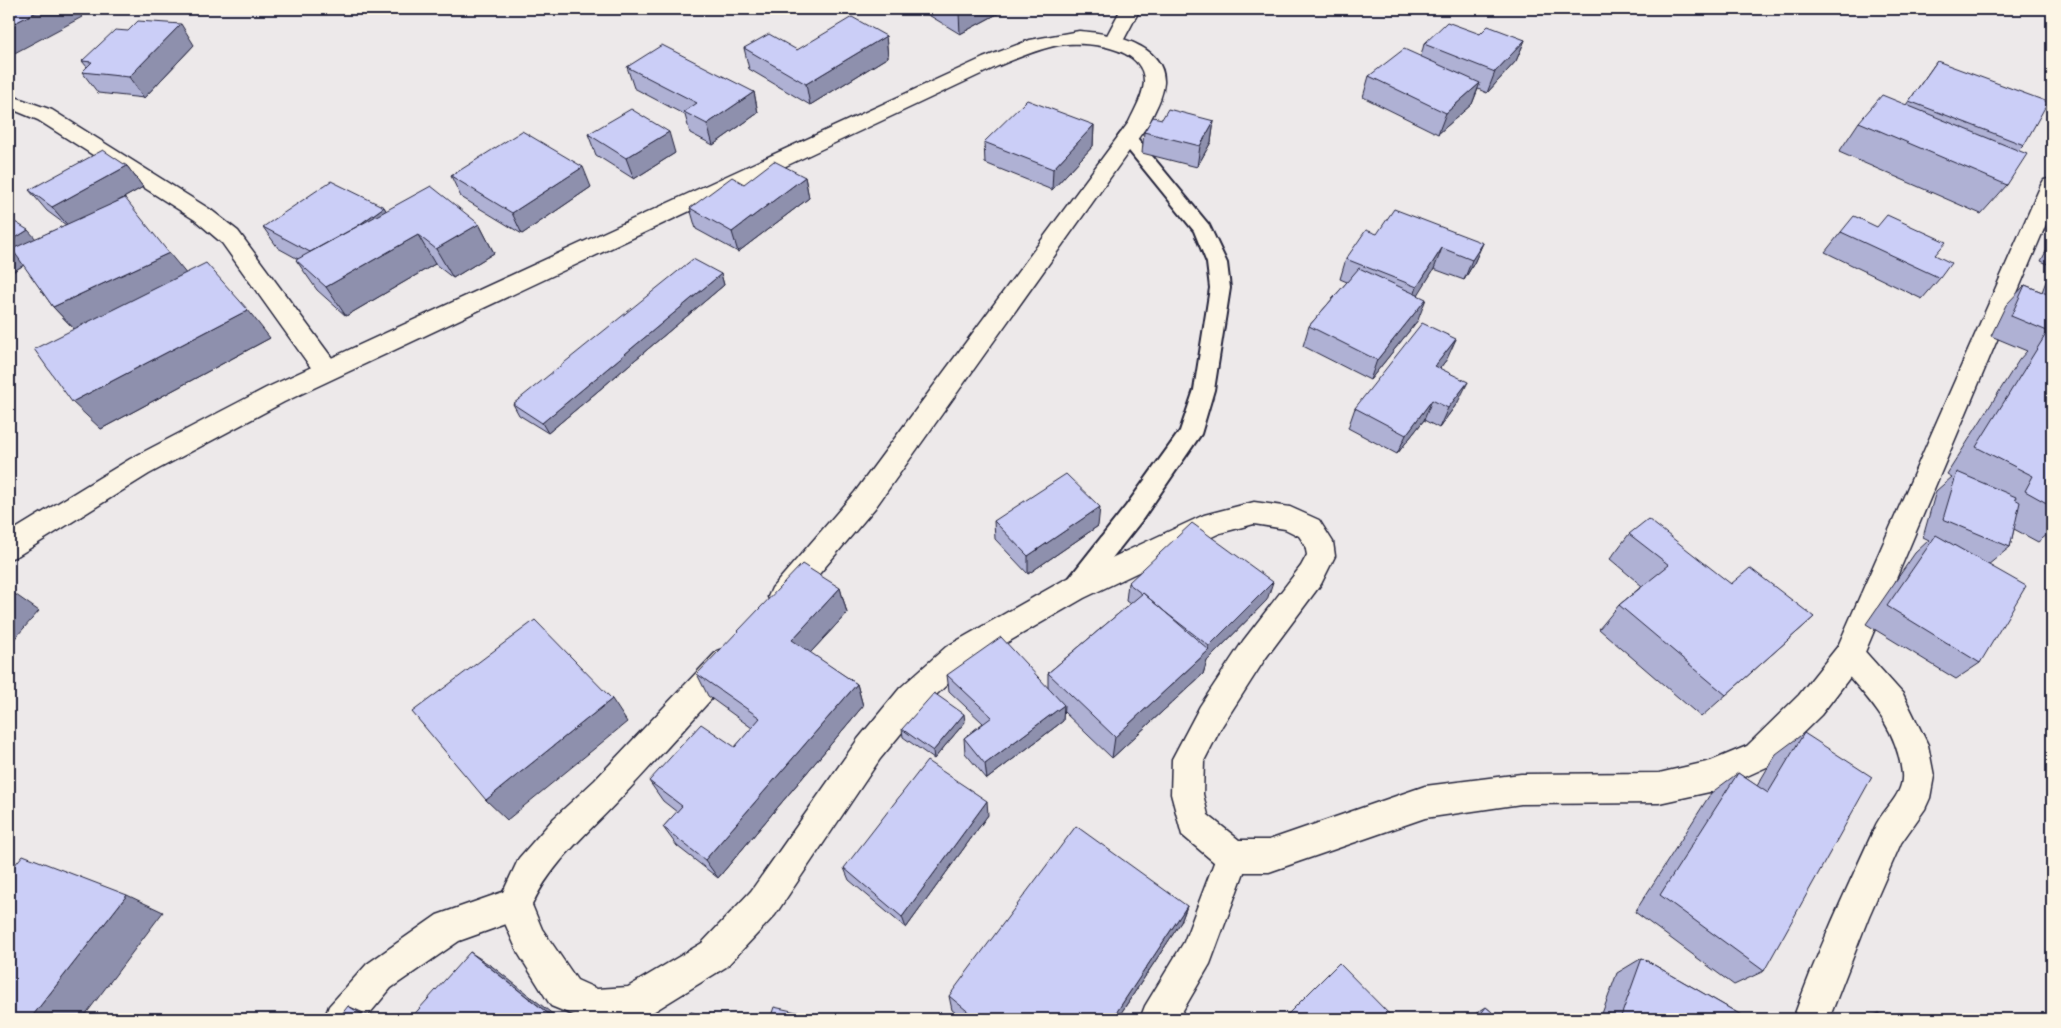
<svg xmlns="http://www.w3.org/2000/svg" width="2061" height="1028" font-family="'Gochi Hand',sans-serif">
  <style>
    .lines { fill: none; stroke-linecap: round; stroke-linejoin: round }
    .service-casing { stroke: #22223b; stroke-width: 4 }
    .minor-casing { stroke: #22223b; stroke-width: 3 }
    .secondary-casing { stroke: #22223b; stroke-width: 3 }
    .service { fill: #fcf5e5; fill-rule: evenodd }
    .minor { fill: #fcf5e5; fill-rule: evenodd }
    .secondary { fill: #fcf5e5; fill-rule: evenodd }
    .wall { fill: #afb1d4; stroke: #22223b }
    .shaded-wall { fill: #8e90ad; stroke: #22223b }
    .building { fill: #cbcef7; stroke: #22223b }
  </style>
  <rect width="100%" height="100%" fill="#ede9ea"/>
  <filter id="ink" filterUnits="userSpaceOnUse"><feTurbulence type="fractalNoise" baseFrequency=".02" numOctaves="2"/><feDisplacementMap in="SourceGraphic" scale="10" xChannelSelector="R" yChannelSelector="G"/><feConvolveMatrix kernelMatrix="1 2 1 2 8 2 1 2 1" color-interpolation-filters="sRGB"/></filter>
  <g filter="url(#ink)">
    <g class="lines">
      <defs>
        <path id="service" d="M 1127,132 L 1133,133 L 1209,225 L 1227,263 L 1230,288 L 1214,390 L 1201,434 L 1142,520 L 1082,596 L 1074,599 L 1066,596 L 1062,589 L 1066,582 L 1126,506 L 1180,431 L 1194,390 L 1210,288 L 1207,263 L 1194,231 L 1121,141 L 1118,137 L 1121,133 Z"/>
        <path id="minor" d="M 1121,9 L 1140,9 L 1121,45 L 1107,45 L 1104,41 Z
          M 9,95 L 52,110 L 211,210 L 238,231 L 335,362 L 339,369 L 335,376 L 326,378 L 317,376 L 222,243 L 195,220 L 38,120 L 9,108 Z
          M 1849,642 L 1860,646 L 1903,694 L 1928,745 L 1934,776 L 1930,798 L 1925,809 L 1901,843 L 1869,916 L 1829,1019 L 1793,1019 C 1816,954 1846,890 1875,827 C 1883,809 1904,795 1902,774 C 1897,726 1868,699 1838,664 L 1834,655 L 1838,646 Z
          M 1233,840 L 1245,844 L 1250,856 L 1210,964 L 1178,1019 L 1140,1019 L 1145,1006 L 1184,942 L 1221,844 Z
          M 514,888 L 526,893 L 531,905 L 526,917 L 459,941 L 391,988 L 365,1019 L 324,1019 L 329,1006 L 367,964 L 437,915 Z"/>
        <path id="secondary" d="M 1079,31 C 1108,33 1166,43 1164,83 C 1163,97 1155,110 1149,123 L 875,508 L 792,606 L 782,609 L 772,606 L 768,597 L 772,588 L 855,492 L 1129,122 C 1135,109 1143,96 1144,82 C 1145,46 1085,41 1059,45 C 1038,49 1017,58 998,66 L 284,402 L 149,474 L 19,555 L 9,559 L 9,533 L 130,459 L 266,388 L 983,58 L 1030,40 Z
          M 2052,178 L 2052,210 L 1860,664 L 1821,715 L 1769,766 L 1714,791 L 1659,803 L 1521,804 L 1425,818 L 1269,872 L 1233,872 L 1221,868 L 1182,835 L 1171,794 L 1172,759 L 1200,706 L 1243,641 L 1301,566 L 1307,555 L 1305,545 L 1299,536 L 1285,529 L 1254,524 L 1220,533 L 1084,598 L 968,665 L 922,708 L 880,759 L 775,915 L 726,967 L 645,1017 L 638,1019 L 583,1019 L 551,1006 L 518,953 L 497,905 L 519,858 L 554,818 L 595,780 L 717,651 L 728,647 L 739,651 L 743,660 L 739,669 C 698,713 659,758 618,801 C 586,835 552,862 532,905 L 542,929 L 577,980 L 597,989 L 628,987 L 702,943 L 751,891 L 858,739 L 900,688 L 946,647 L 1064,580 L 1204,515 L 1254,502 L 1290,507 L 1319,520 L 1333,542 L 1335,556 L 1321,584 L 1265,659 L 1222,726 L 1204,761 L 1203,794 L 1208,815 L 1239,840 L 1269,840 L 1425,786 L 1521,774 L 1659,773 L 1711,761 L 1747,746 L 1799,695 L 1838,646 L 2041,185 L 2044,180 Z"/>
      </defs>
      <use href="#service" class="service-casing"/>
      <use href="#minor" class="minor-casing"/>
      <use href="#secondary" class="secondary-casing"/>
      <use href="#service" class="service"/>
      <use href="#minor" class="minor"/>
      <use href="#secondary" class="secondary"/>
    </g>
    <path class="wall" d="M 922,9 L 999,9 L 999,13 L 960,34 L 922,11 Z
      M 1081,9 L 1105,9 L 1104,12 Z
      M 1272,9 L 1283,9 L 1282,11 Z
      M 1480,34 L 1525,40 L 1516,61 L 1487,93 L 1478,89 L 1472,104 L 1438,134 L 1363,97 L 1369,76 L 1421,56 L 1424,44 Z
      M 886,36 L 888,57 L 810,105 L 749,69 L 744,48 L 797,50 Z
      M 194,45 L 144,98 L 98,93 L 82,72 L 87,67 L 82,61 Z
      M 1937,61 L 2024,145 L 2019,150 L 2007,185 L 1981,214 L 1839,152 L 1859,122 L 1906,105 Z
      M 627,67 L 754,92 L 758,113 L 713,145 L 690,133 L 685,115 L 634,88 Z
      M 1214,121 L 1211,142 L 1197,167 L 1142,153 L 1144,132 Z
      M 1094,125 L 1093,146 L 1052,190 L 985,163 L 984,142 Z
      M 588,134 L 675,153 L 634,179 L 596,155 Z
      M 127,166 L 143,187 L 111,205 L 185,273 L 270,338 L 101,429 L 74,329 L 53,307 L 24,265 L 9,274 L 9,220 L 35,239 L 66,225 L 47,211 L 29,190 Z
      M 451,176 L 591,187 L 522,234 L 461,197 Z
      M 805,177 L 809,198 L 738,252 L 696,229 L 690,208 L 744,184 Z
      M 384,207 L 386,211 L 479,224 L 494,253 L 453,278 L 435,264 L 346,316 L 317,290 L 296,260 L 298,259 L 278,248 L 263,227 Z
      M 1841,232 L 1935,255 L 1940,278 L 1922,299 L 1825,252 Z
      M 1377,234 L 1483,243 L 1474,263 L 1464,280 L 1434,269 L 1417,295 L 1418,320 L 1370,380 L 1303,346 L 1309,326 L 1347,282 L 1340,279 L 1346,259 Z
      M 2052,240 L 2052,266 L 2041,261 Z
      M 2052,272 L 2052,531 L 2038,542 L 2014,529 L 2010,547 L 1988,565 L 1980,663 L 1956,679 L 1866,624 L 1915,553 L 1929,540 L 1923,537 L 1936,491 L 1952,477 L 1947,474 L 2019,360 L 2027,351 L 1991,336 L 2006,305 L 2025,285 L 2042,292 L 2048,276 Z
      M 721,274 L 724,285 L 548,433 L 519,415 L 513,404 Z
      M 1447,359 L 1440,368 L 1458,402 L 1439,428 L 1424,420 L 1397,454 L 1348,428 L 1355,408 Z
      M 994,521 L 1098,526 L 1028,574 L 995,539 Z
      M 1629,534 L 1731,584 L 1814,617 L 1701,717 L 1599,629 L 1619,605 L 1642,586 L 1610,559 Z
      M 1128,583 L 1267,600 L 1207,661 L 1203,674 L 1112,758 L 1063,711 L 1063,721 L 987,779 L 965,753 L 964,738 L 983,723 L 949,691 L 947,675 L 1048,688 L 1048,673 L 1130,604 L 1126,601 Z
      M 840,588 L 847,613 L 810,653 L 857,684 L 863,706 L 718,878 L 677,846 L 663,827 L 677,812 L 663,801 L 649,781 L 735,747 L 752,728 L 708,696 L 697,674 Z
      M 965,722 L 934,759 L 903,737 L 902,729 Z
      M 1804,733 L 1764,971 L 1734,985 L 1635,912 L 1711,793 L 1738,773 L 1757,786 L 1776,754 Z
      M 988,815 L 906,928 L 849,880 L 844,868 Z
      M 1187,906 L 1181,922 L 1117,1019 L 964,1019 L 952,1010 L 949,996 Z
      M 1642,958 L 1748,1019 L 1600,1019 L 1617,973 Z
      M 1486,1007 L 1500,1019 L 1470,1019 L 1472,1016 Z
      M 1879,1013 L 1888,1019 L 1863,1019 Z"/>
    <path class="shaded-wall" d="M 42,9 L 75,9 L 82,17 L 9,56 L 9,26 Z
      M 968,9 L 999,9 L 999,13 L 960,34 L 959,13 Z
      M 181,24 L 194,45 L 144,98 L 129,77 Z
      M 886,36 L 888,57 L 810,105 L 806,84 Z
      M 1525,40 L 1516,61 L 1487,93 L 1495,72 Z
      M 1480,83 L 1472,104 L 1438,134 L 1446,113 Z
      M 754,92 L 758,113 L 713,145 L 707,124 Z
      M 1214,121 L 1211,142 L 1197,167 L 1200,146 Z
      M 1094,125 L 1093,146 L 1052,190 L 1053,169 Z
      M 669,132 L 675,153 L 634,179 L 626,158 Z
      M 127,166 L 143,187 L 70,228 L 52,207 Z
      M 583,167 L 591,187 L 522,234 L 512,213 Z
      M 805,177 L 809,198 L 738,252 L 732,232 Z
      M 384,207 L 396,228 L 317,256 Z
      M 479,224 L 494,253 L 453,278 L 436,249 Z
      M 28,230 L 47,251 L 9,274 L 9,242 Z
      M 418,235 L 435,264 L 346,316 L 326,287 Z
      M 1483,243 L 1474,263 L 1464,280 L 1472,260 Z
      M 1442,248 L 1434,269 L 1410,308 L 1417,287 Z
      M 169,253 L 193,282 L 81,336 L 53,307 Z
      M 721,274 L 724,285 L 548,433 L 542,423 Z
      M 1426,299 L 1418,320 L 1370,380 L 1377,360 Z
      M 248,310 L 270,338 L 101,429 L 72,402 Z
      M 1456,339 L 1447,359 L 1426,386 L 1435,366 Z
      M 1468,382 L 1458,402 L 1439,428 L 1448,408 Z
      M 1432,400 L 1424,420 L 1397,454 L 1406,435 Z
      M 1100,507 L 1098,526 L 1028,574 L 1028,556 Z
      M 1273,582 L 1267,600 L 1207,661 L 1203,674 L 1112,758 L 1115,737 L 1207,652 L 1209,646 Z
      M 840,588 L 847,613 L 800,664 L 792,640 Z
      M 9,590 L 39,611 L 9,645 Z
      M 857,684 L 863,706 L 718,878 L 705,860 Z
      M 612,699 L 627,722 L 507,820 L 486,800 Z
      M 1064,705 L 1063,721 L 987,779 L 985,764 Z
      M 964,714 L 965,722 L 934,759 L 933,751 Z
      M 987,801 L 988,815 L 906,928 L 902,917 Z
      M 127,895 L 163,912 L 82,1019 L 30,1019 Z
      M 1187,906 L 1181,922 L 1117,1019 L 1112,1019 Z
      M 470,952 L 493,967 L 559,1019 L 555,1019 Z
      M 348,1006 L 368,1015 L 375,1019 L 370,1019 Z"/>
    <path class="building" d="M 9,9 L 42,9 L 9,26 Z
      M 952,9 L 968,9 L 959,13 Z
      M 852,17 L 886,36 L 806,84 L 744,48 L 769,34 L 797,50 Z
      M 138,21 L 181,24 L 129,77 L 82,72 L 92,62 L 82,61 L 115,30 L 128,31 Z
      M 1447,22 L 1480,34 L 1488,26 L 1525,40 L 1495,72 L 1424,44 Z
      M 662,45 L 754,92 L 707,124 L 684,112 L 697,103 L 627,67 Z
      M 1404,49 L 1480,83 L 1446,113 L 1369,76 Z
      M 1937,61 L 2048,102 L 2024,145 L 1909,101 Z
      M 1882,95 L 2027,154 L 2007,185 L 1859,122 Z
      M 1027,100 L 1094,125 L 1053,169 L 984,142 Z
      M 631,109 L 669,132 L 626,158 L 588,134 Z
      M 1168,109 L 1214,121 L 1200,146 L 1144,132 L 1153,117 L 1162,119 Z
      M 522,131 L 583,167 L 512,213 L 451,176 Z
      M 103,150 L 127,166 L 52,207 L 29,190 Z
      M 774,161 L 805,177 L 732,232 L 690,208 L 732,177 L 744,184 Z
      M 331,181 L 384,207 L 356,227 L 310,252 L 263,227 Z
      M 431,186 L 479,224 L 436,249 L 418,235 L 326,287 L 296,260 Z
      M 125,198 L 169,253 L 53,307 L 12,249 Z
      M 1394,209 L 1483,243 L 1472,260 L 1442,248 L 1417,287 L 1346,259 L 1366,230 L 1377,234 Z
      M 1887,215 L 1946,242 L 1935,255 L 1951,263 L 1940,278 L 1841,232 L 1854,216 L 1877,227 Z
      M 10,219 L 28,230 L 9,242 L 9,220 Z
      M 693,259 L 721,274 L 542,423 L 513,404 Z
      M 206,263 L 248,310 L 72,402 L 34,349 Z
      M 1359,268 L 1426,299 L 1377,360 L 1309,326 Z
      M 2025,285 L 2052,296 L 2052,333 L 2011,316 Z
      M 1422,323 L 1456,339 L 1435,366 L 1468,382 L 1448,408 L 1432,400 L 1406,435 L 1355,408 Z
      M 2048,331 L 2052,333 L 2052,506 L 2025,491 L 2033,476 L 1976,447 Z
      M 1957,472 L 2016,497 L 2015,499 L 2020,502 L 2010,547 L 1943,519 Z
      M 1066,474 L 1100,507 L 1028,556 L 994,521 Z
      M 1648,519 L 1731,584 L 1750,568 L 1814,617 L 1726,695 L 1619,605 L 1669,565 L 1629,534 Z
      M 1192,523 L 1273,582 L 1209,646 L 1165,612 L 1143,593 L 1142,594 L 1128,583 Z
      M 1936,535 L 2026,586 L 1980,663 L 1887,606 Z
      M 802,564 L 840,588 L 792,640 L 857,684 L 705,860 L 663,827 L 682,806 L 649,781 L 701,724 L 735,747 L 760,718 L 697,674 Z
      M 1143,593 L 1209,650 L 1115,737 L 1048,673 Z
      M 535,620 L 612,699 L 486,800 L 412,712 Z
      M 1001,637 L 1064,705 L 985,764 L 964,738 L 992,717 L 947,675 Z
      M 934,693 L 964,714 L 933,751 L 902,729 Z
      M 1804,733 L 1872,777 L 1764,971 L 1660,895 L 1738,773 L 1768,793 Z
      M 927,761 L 987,801 L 902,917 L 844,868 Z
      M 1076,826 L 1187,906 L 1112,1019 L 977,1019 L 949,996 Z
      M 23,855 L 127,895 L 30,1019 L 9,1019 L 9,872 Z
      M 470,952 L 555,1019 L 410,1019 Z
      M 1642,958 L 1748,1019 L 1620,1019 Z
      M 1339,963 L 1394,1019 L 1283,1019 Z
      M 348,1006 L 370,1019 L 338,1019 Z
      M 774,1007 L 828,1019 L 770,1019 Z
      M 1486,1007 L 1500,1019 L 1477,1019 Z
      M 691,1012 L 711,1019 L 688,1019 Z
      M 1879,1013 L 1888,1019 L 1877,1019 Z"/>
  </g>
  <rect width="2061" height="1028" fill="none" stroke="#fcf5e5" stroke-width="30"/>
  <rect x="15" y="15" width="2031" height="998" fill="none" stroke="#22223b" stroke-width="2" filter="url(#ink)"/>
</svg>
